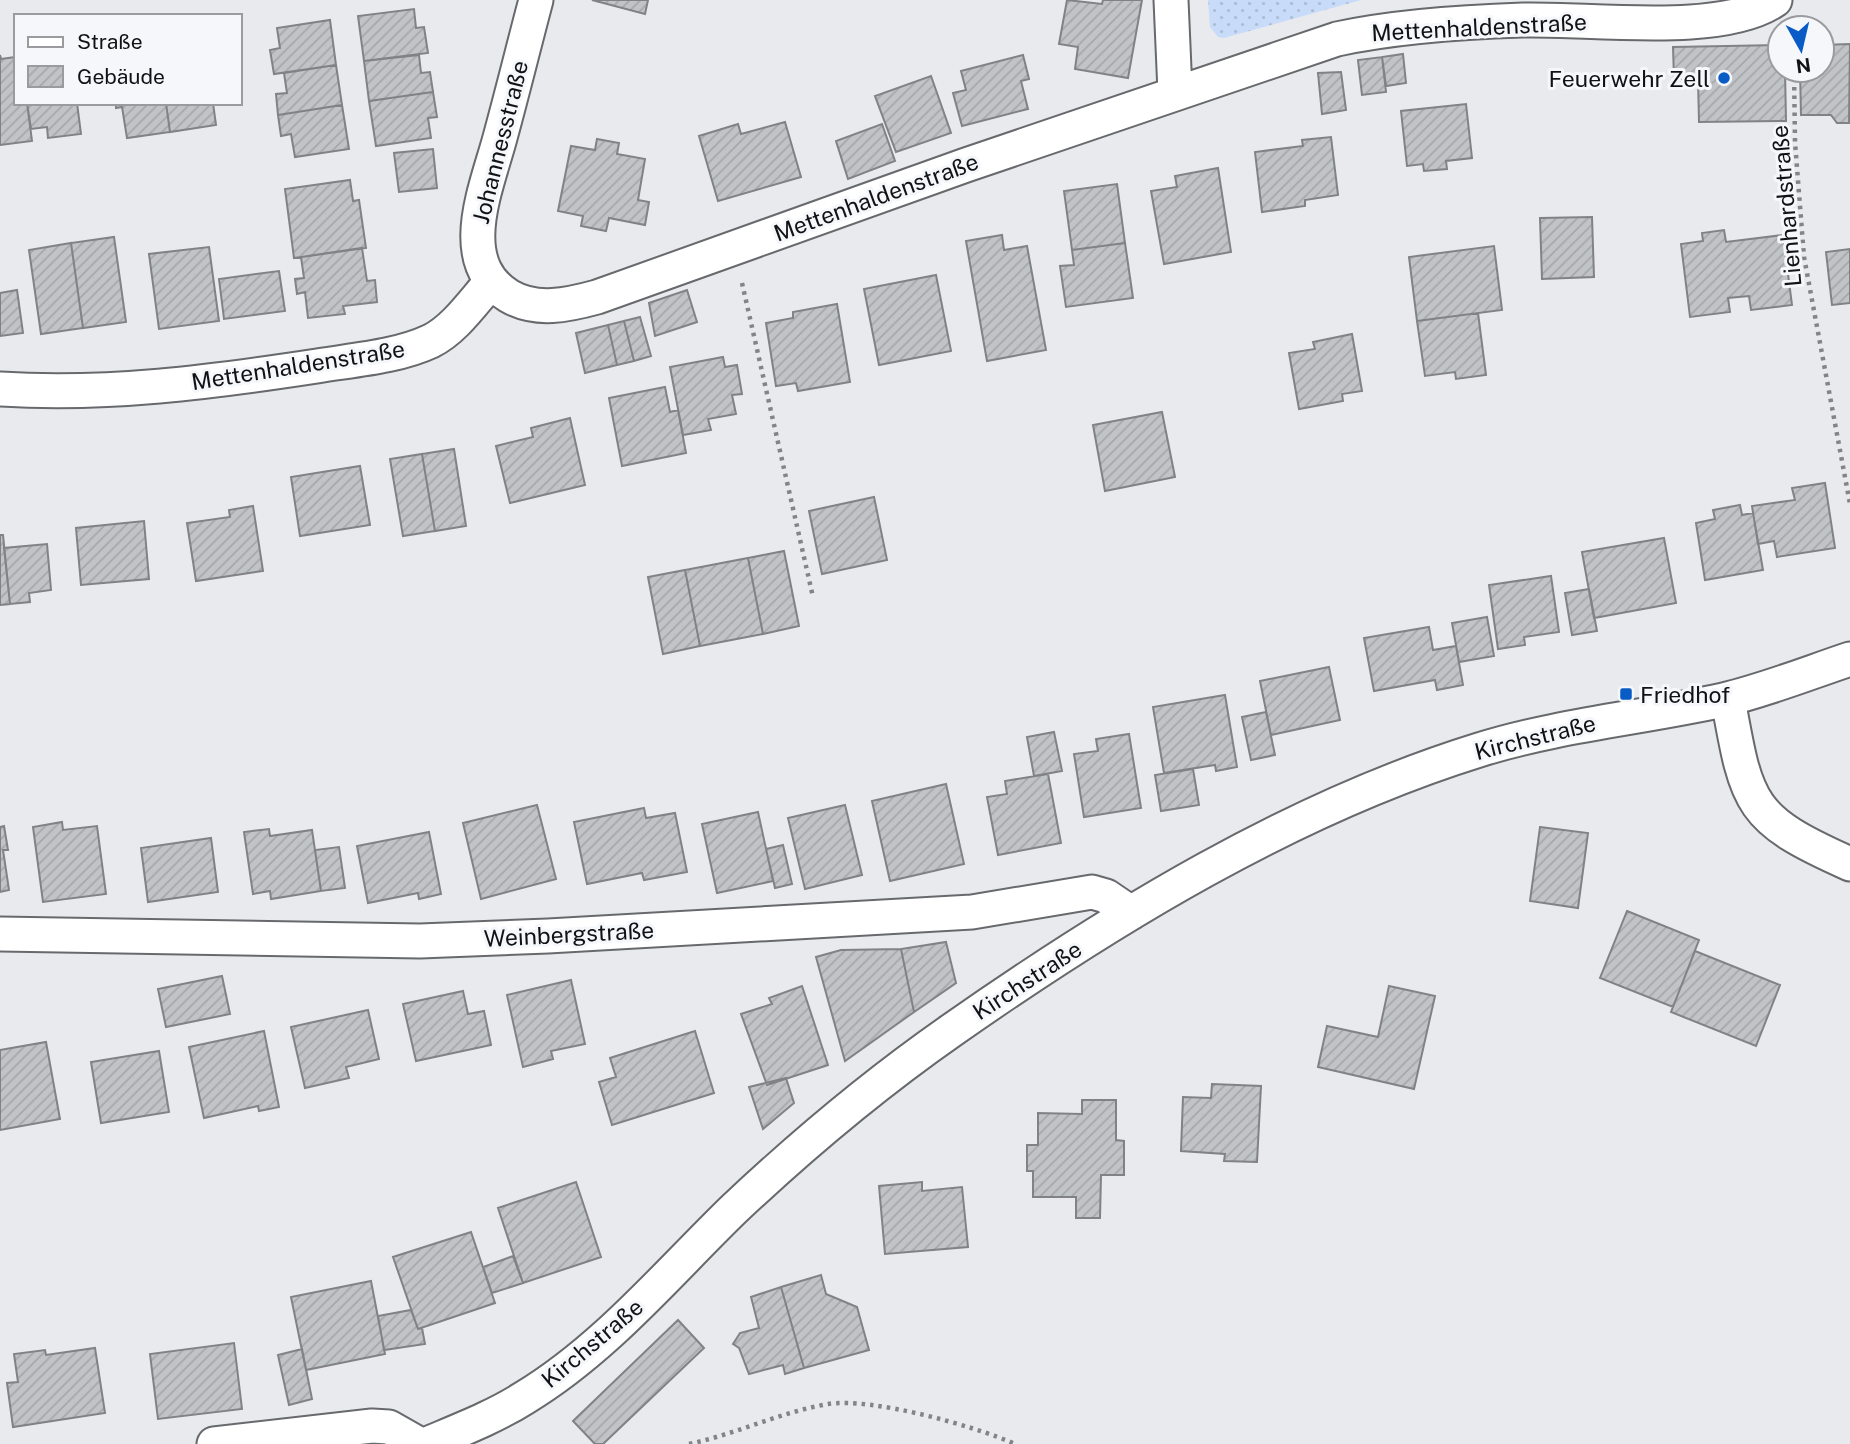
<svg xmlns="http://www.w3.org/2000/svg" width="1850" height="1444" font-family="'Public Sans',sans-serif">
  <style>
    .green { fill: url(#green-dots) }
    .building { fill: url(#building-hatch); stroke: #808285; stroke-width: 2 }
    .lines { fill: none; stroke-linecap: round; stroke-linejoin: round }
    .minor-casing { stroke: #67696c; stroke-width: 37 }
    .path { stroke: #828486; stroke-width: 4.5; stroke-dasharray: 3.5 5; stroke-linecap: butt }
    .minor { stroke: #fff; stroke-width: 33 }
    .poi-dot { fill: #095bc5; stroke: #f5f7fb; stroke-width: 2.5 }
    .labels { text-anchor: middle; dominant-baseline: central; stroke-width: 6; stroke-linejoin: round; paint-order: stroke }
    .street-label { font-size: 23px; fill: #111213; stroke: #f5f7fb }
    .poi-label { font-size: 23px; fill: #111213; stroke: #f5f7fb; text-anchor: end }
  </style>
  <defs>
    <pattern id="green-dots" width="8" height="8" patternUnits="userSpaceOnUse" patternTransform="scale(1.75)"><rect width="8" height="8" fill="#c8dcfa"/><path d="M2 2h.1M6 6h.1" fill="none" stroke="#abbcd5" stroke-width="1.8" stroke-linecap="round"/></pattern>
    <pattern id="building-hatch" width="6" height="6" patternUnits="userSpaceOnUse" patternTransform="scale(1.75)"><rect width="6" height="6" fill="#c1c4c7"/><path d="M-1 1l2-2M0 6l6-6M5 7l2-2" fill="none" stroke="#a5a7aa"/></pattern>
  </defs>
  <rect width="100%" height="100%" fill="#e8eaed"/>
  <path class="green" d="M 1208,0 L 1361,0 L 1224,38 L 1218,37 L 1210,27 Z"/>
  <path class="building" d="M 592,0 L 648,0 L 645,14 Z
    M 1067,0 L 1102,4 L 1103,0 L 1142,0 L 1128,78 L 1075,69 L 1078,47 L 1059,44 Z
    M 414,9 L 416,28 L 424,27 L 428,53 L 364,61 L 358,16 Z
    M 330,20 L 336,65 L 274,74 L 270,50 L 280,48 L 277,28 Z
    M 1850,44 L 1849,123 L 1837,123 L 1831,115 L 1801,115 L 1800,70 L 1822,70 L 1822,45 Z
    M 1780,45 L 1780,70 L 1785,70 L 1786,121 L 1699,122 L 1698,79 L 1674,79 L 1673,47 Z
    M 1403,54 L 1406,83 L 1386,86 L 1382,57 Z
    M 0,55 L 1,59 L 16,57 L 16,103 L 27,103 L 32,141 L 0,145 Z
    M 419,55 L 421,73 L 430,72 L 433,92 L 369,101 L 364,61 Z
    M 1023,55 L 1029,79 L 1021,81 L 1028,109 L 962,126 L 953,93 L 966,90 L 961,71 Z
    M 1382,57 L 1386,92 L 1362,95 L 1358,60 Z
    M 336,65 L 342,105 L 278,115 L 276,94 L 287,93 L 284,73 Z
    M 1341,72 L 1346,110 L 1322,114 L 1318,73 Z
    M 931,76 L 951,133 L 896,152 L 875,96 Z
    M 433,92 L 437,117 L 428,118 L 431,138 L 376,146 L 369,101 Z
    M 27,103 L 77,103 L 81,134 L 48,138 L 47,127 L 31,129 Z
    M 116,103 L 166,103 L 170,132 L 127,138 L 122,107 L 116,108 Z
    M 166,103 L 213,103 L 216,125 L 170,132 Z
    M 1466,104 L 1472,158 L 1446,161 L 1447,169 L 1424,171 L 1423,164 L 1407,166 L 1401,111 Z
    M 342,105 L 349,149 L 295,157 L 291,134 L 281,136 L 278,115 Z
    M 785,122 L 801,177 L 718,201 L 699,136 L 738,124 L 741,134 Z
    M 882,124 L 895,161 L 848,179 L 836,141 Z
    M 1331,137 L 1338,195 L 1305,200 L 1305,206 L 1262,212 L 1255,152 L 1303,146 L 1302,140 Z
    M 597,139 L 619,143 L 617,154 L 645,159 L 638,200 L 649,202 L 645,225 L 609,218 L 606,231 L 581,226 L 583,216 L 558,211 L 571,146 L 595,150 Z
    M 433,149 L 437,188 L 399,192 L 394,153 Z
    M 1218,168 L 1231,252 L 1164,264 L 1151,191 L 1177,187 L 1175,176 Z
    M 350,180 L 353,201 L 359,200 L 366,248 L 294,258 L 285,189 Z
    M 1117,184 L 1125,243 L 1072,250 L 1064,191 Z
    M 1592,217 L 1594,277 L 1542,279 L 1540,218 Z
    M 1724,230 L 1726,242 L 1783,235 L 1792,305 L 1751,310 L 1749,296 L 1728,298 L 1730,312 L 1690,317 L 1681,244 L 1703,241 L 1702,233 Z
    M 1002,235 L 1004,250 L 1027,246 L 1046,350 L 987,361 L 966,241 Z
    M 114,237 L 126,322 L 83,328 L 71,243 Z
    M 71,243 L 83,328 L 41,334 L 29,250 Z
    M 1125,243 L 1133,298 L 1066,307 L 1060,266 L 1074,265 L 1072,250 Z
    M 1494,246 L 1502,310 L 1417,321 L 1409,257 Z
    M 209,247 L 219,321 L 159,329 L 149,254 Z
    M 362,248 L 367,281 L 375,280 L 377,302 L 343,306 L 345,314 L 308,318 L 305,292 L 297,294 L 295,279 L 304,278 L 301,257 Z
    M 1850,249 L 1850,303 L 1832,305 L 1826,252 Z
    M 279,271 L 285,311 L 224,319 L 219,279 Z
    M 936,275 L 951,351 L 879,365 L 864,289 Z
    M 17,290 L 23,333 L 0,336 L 0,293 Z
    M 687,290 L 697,322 L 655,336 L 649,303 Z
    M 837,304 L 850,382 L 798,391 L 796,383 L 776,386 L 766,323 L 793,318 L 793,312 Z
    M 1478,313 L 1486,375 L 1456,379 L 1455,372 L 1425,376 L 1417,321 Z
    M 640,317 L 651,356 L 634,361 L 624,321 Z
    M 624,321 L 634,361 L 617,365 L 608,325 Z
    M 608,325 L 617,365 L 585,373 L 576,333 Z
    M 1352,334 L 1362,391 L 1342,394 L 1343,401 L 1299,409 L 1289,353 L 1315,349 L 1313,342 Z
    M 723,357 L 725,367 L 737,365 L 742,394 L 732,395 L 736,414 L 708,419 L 711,430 L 683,435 L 670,367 Z
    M 665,387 L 670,412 L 678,410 L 686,453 L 622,466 L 609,398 Z
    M 1162,412 L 1175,477 L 1105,491 L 1093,425 Z
    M 570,418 L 585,485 L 510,503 L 496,446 L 533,437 L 531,428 Z
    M 454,449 L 466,526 L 435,531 L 422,454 Z
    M 422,454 L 435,531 L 403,536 L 390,459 Z
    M 360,466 L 370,525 L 300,536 L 291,477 Z
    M 1825,483 L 1835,548 L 1777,557 L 1774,541 L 1758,544 L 1752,506 L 1795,500 L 1792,488 Z
    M 874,497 L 887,560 L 822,574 L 809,511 Z
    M 1740,505 L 1742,515 L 1753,513 L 1763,570 L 1705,580 L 1696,523 L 1715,519 L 1713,510 Z
    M 253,506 L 263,571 L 196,581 L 187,523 L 230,517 L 229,510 Z
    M 144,521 L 149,579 L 81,585 L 76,528 Z
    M 0,535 L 3,535 L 10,604 L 0,605 Z
    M 1664,538 L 1676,603 L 1594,618 L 1582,552 Z
    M 47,544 L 51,590 L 29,593 L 30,602 L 10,604 L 4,548 Z
    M 784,551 L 799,626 L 763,634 L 748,558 Z
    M 748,558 L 763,634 L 700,646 L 685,570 Z
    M 685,570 L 700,646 L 663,654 L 648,577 Z
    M 1551,576 L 1559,632 L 1524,637 L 1525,645 L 1498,649 L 1489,585 Z
    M 1589,589 L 1597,631 L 1572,635 L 1565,593 Z
    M 1487,617 L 1494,656 L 1459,662 L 1452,623 Z
    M 1429,627 L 1433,650 L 1456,646 L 1463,685 L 1437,690 L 1435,680 L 1374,691 L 1364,638 Z
    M 1329,667 L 1340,720 L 1271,735 L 1260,681 Z
    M 1225,695 L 1237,767 L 1216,771 L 1215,765 L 1164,773 L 1153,707 Z
    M 1266,712 L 1275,755 L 1251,760 L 1242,717 Z
    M 1054,732 L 1062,771 L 1034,776 L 1027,737 Z
    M 1129,734 L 1141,808 L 1084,817 L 1074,754 L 1098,751 L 1096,739 Z
    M 1193,769 L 1199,805 L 1161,811 L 1155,775 Z
    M 1048,774 L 1061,843 L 998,855 L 987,797 L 1007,794 L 1005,781 Z
    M 946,784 L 964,864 L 890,881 L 872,801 Z
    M 537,805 L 556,879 L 481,899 L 463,823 Z
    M 845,805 L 862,875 L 805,889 L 788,818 Z
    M 644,808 L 646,818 L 675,813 L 687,872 L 644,880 L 642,873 L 587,884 L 574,822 Z
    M 758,812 L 773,881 L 717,893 L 702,824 Z
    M 62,822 L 63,830 L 97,826 L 106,894 L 43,902 L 33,827 Z
    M 4,826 L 8,850 L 3,850 L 9,890 L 0,892 L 0,827 Z
    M 1540,827 L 1588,833 L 1578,908 L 1530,901 Z
    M 269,829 L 270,836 L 312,830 L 321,891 L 271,899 L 270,891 L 253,894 L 244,832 Z
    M 429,832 L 441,894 L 419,899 L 418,893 L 368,903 L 357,846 Z
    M 211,838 L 218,892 L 148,902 L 141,848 Z
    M 783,845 L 792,884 L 775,888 L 766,849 Z
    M 339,847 L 345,888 L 321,891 L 315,850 Z
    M 1627,911 L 1699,940 L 1673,1007 L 1600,978 Z
    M 946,942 L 956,983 L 914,1012 L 901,949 Z
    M 901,949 L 914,1012 L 845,1061 L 816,957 L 841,950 Z
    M 1695,951 L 1780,985 L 1756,1046 L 1671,1012 Z
    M 222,976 L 230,1014 L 166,1027 L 158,989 Z
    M 571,980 L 585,1044 L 551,1051 L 553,1059 L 523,1067 L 507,995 Z
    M 802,986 L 828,1065 L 767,1085 L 741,1014 L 772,1004 L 769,998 Z
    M 1389,986 L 1435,996 L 1414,1089 L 1318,1067 L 1327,1026 L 1378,1037 Z
    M 463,991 L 468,1014 L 484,1011 L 491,1045 L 416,1061 L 403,1004 Z
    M 368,1010 L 379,1059 L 346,1067 L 349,1078 L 305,1088 L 291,1027 Z
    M 264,1031 L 279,1107 L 259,1111 L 258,1106 L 204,1118 L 189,1047 Z
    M 695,1031 L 714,1093 L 612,1125 L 599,1082 L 616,1077 L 610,1058 Z
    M 46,1042 L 60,1119 L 0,1130 L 0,1050 Z
    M 159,1051 L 169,1112 L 101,1123 L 91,1062 Z
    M 786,1078 L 794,1103 L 763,1129 L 749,1087 Z
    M 1212,1084 L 1261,1086 L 1257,1162 L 1224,1161 L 1225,1154 L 1181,1151 L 1183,1097 L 1211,1098 Z
    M 1082,1100 L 1116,1100 L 1116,1140 L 1124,1141 L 1124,1175 L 1101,1175 L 1100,1218 L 1076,1218 L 1076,1197 L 1033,1197 L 1033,1171 L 1027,1171 L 1027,1145 L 1038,1145 L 1038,1113 L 1082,1114 Z
    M 576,1182 L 601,1257 L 523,1283 L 498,1208 Z
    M 922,1182 L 922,1191 L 962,1187 L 968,1247 L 885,1254 L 879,1186 Z
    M 471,1232 L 495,1303 L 418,1329 L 393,1257 Z
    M 513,1256 L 523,1283 L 492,1293 L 483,1267 Z
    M 821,1275 L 826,1294 L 857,1307 L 869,1350 L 804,1368 L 781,1287 Z
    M 371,1281 L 385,1354 L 306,1370 L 291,1297 Z
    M 781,1287 L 804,1368 L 785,1374 L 783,1365 L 749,1374 L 739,1348 L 733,1344 L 740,1333 L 759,1328 L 751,1297 Z
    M 411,1310 L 418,1329 L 422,1328 L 425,1344 L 384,1350 L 378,1316 Z
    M 678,1320 L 704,1348 L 603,1444 L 595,1444 L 573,1421 Z
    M 234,1343 L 242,1409 L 158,1419 L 150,1354 Z
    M 95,1348 L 105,1413 L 13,1427 L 7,1383 L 18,1382 L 14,1354 L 45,1350 L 46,1355 Z
    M 302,1349 L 312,1399 L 289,1405 L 278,1355 Z"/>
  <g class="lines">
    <defs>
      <path id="minor" d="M 536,0 C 524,45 513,90 501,134 C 488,185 452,261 509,296 C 536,312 568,305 597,297 L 966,165 L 1337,39 C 1397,26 1461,22 1523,20 C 1589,18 1722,37 1775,0
        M 1171,0 L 1175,92
        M 0,389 C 106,396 212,382 317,366 C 353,360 397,357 431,341 C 455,329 473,302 491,282
        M 1728,699 C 1747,806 1749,819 1850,864
        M 0,934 L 420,941 L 548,936 L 972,912 L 1092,892 L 1106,896 L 1131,913
        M 214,1444 L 372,1426 L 389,1427 L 419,1444
        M 427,1444 C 460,1430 494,1417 524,1398 C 605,1349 667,1274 734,1209 C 802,1145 876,1083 952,1030 C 1112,918 1292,808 1479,750 C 1559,725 1642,718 1723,700 C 1766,690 1808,673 1850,659"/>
    </defs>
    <use href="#minor" class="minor-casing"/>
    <path class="path" d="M 1794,70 L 1795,142 L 1804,257 L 1850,504
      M 742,283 L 813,597
      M 689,1444 C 736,1434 781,1412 828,1404 C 871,1397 975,1426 1015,1444"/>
    <use href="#minor" class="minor"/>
  </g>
  <g class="poi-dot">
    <circle cx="1724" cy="78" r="7"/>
    <rect x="1619" y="687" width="14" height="14" rx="3.5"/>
  </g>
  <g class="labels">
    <g class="street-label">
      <text transform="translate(1479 27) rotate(-3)">Mettenhaldenstraße</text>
      <text transform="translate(500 142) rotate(-76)">Johannesstraße</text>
      <text transform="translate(876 197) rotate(-20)">Mettenhaldenstraße</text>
      <text transform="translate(1786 206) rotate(-95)">Lienhardstraße</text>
      <text transform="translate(298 365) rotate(-9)">Mettenhaldenstraße</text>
      <text transform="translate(1535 737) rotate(-14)">Kirchstraße</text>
      <text transform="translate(569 934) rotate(-3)">Weinbergstraße</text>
      <text transform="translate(1027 980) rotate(-33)">Kirchstraße</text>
      <text transform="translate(592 1343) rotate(-40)">Kirchstraße</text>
    </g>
    <g class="poi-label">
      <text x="1710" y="78">Feuerwehr Zell</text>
      <text x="1640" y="694" text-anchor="start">Friedhof</text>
    </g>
  </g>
  <rect x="14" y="14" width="228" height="91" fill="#f5f7fb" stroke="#9a9b9e" stroke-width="2"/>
  <rect x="28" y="37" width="35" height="10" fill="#ffffff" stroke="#9a9b9e" stroke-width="2"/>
  <text x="77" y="49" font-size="21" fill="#111213">Straße</text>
  <rect x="28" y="66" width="35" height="21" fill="url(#building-hatch)" stroke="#9a9b9e" stroke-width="2"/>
  <text x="77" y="84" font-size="21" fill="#111213">Gebäude</text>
  <g transform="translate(1801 49) rotate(172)"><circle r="33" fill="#f5f7fb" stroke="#9a9b9e" stroke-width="2"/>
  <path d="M0-5L12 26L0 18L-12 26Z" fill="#095bc5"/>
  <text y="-10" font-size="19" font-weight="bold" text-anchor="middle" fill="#111213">N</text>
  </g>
</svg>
